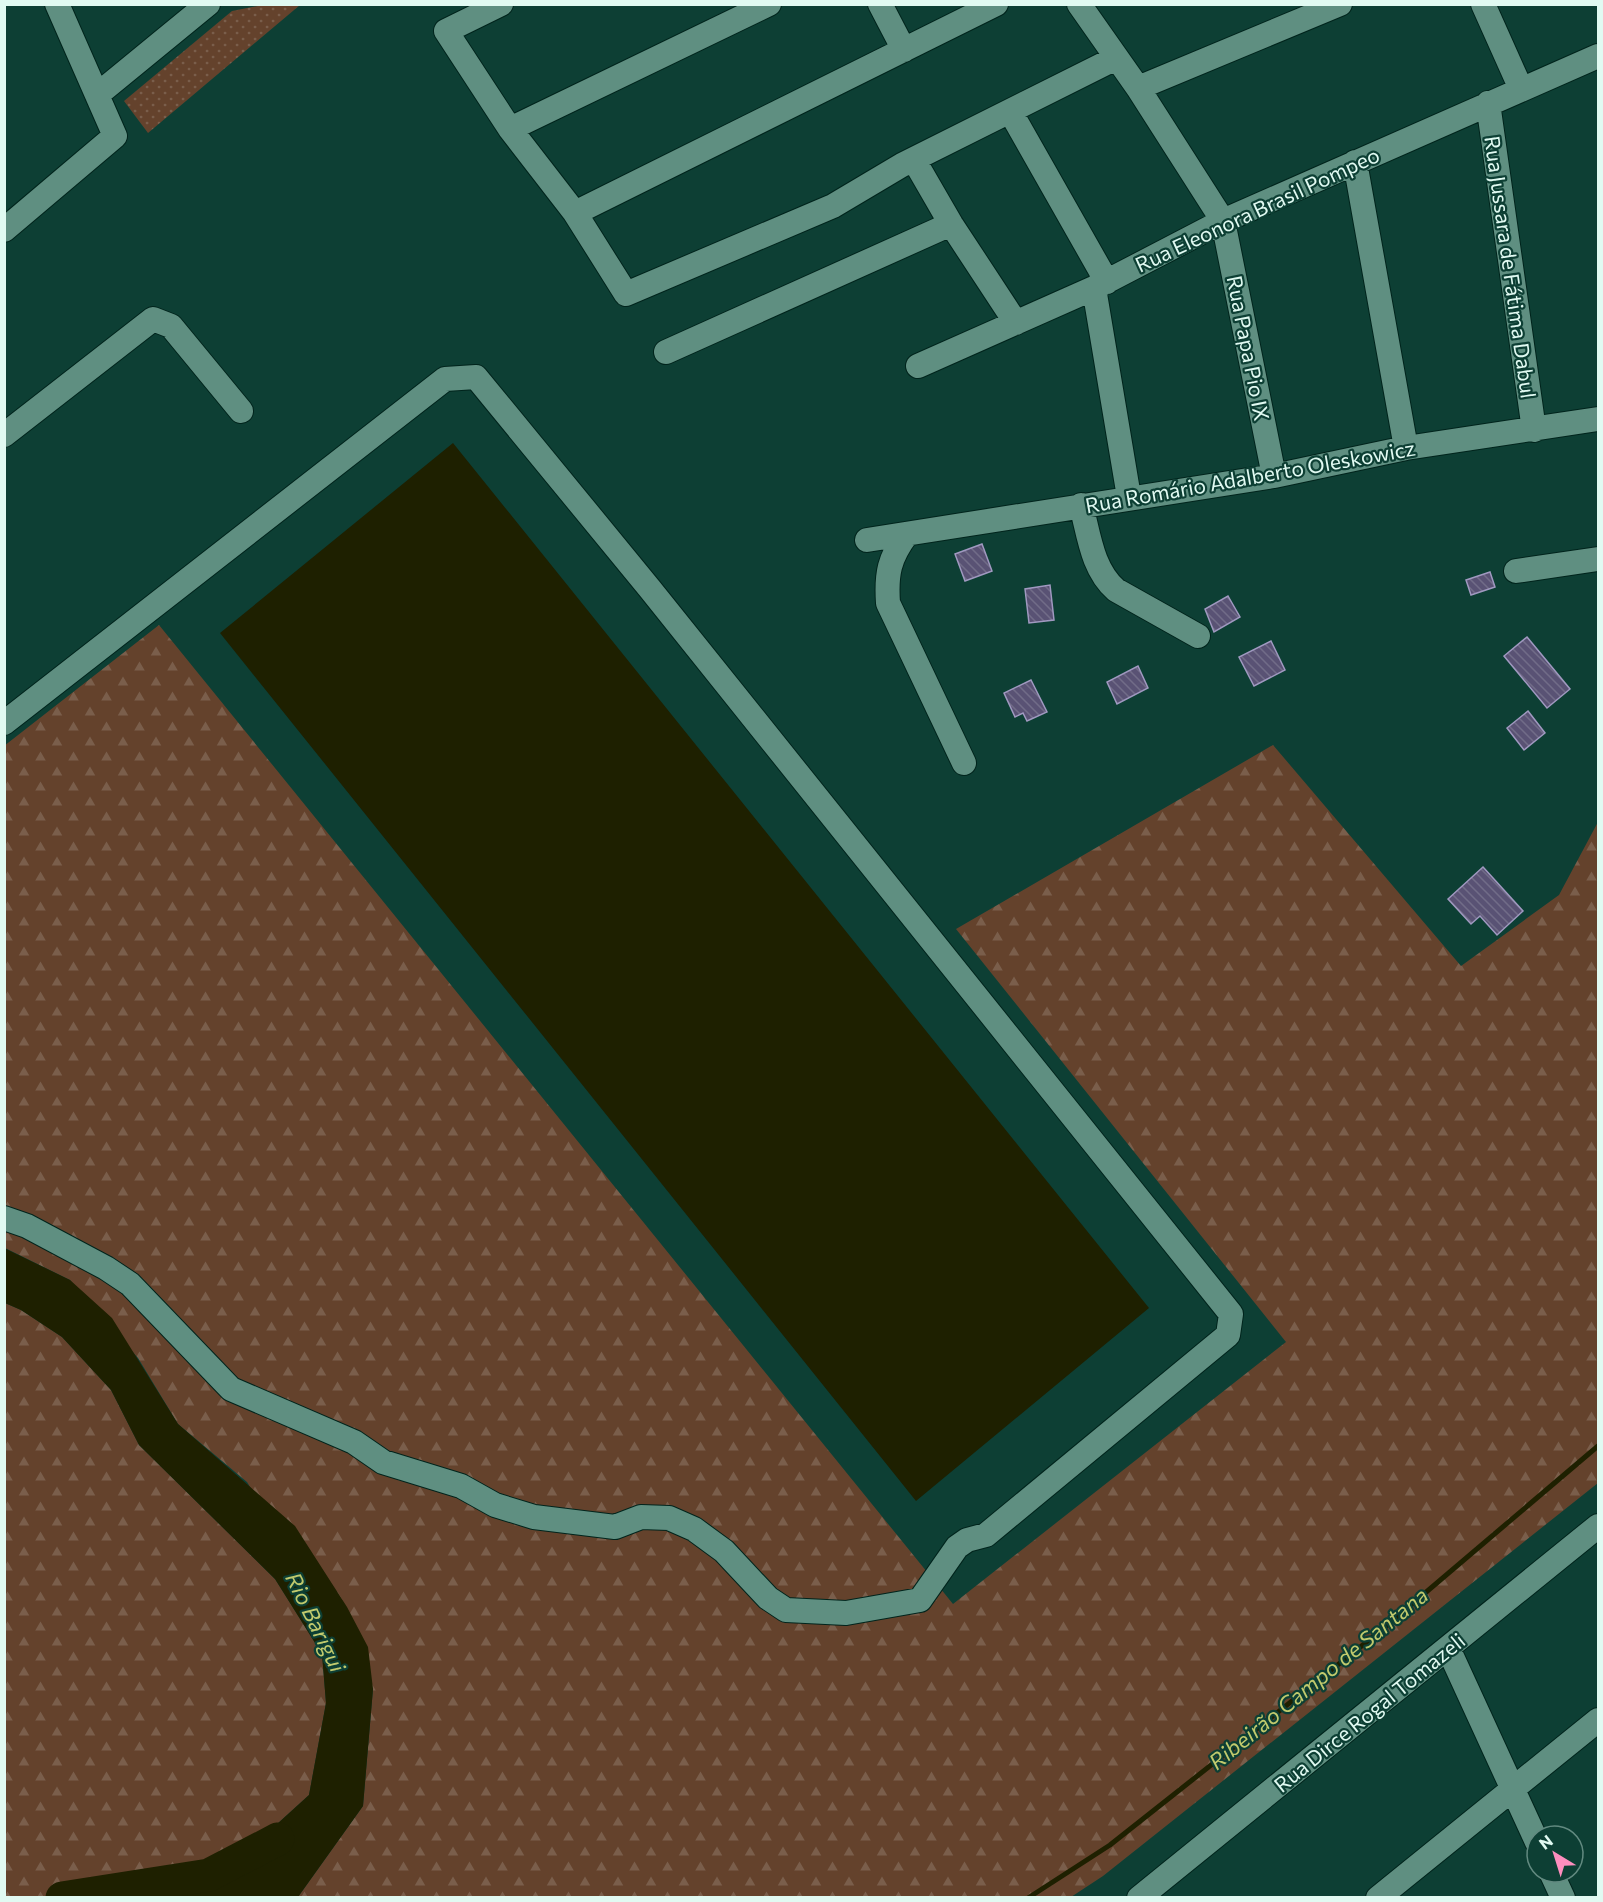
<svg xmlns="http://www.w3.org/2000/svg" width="1603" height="1902" font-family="Commissioner,sans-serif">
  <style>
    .forest { fill: url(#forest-firs) }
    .park { fill: url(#park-dots) }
    .water { fill: #1e2000 }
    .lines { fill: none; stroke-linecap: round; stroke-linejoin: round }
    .stream { stroke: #1e2000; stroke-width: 5 }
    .river { stroke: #1e2000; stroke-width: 33 }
    .building { fill: url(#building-back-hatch); stroke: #a099c0; stroke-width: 1.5 }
    .minor-casing { stroke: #00241c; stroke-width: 26 }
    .minor { stroke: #5f8f81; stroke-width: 24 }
    .labels { text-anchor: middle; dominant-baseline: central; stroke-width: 4.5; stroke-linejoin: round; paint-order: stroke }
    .street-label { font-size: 21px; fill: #e1faf2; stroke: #0d3f34 }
    .water-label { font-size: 22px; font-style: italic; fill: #c1ca6d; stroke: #0d3f34 }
  </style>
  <defs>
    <pattern id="forest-firs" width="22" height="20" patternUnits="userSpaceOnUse" patternTransform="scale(1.5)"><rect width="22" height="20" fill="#64422c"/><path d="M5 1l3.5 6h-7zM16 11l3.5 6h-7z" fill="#7a5e4b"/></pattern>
    <pattern id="park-dots" width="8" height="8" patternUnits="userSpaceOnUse" patternTransform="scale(1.5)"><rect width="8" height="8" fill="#64422c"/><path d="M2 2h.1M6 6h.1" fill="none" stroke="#7a5e4b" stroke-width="1.8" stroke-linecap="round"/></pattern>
    <pattern id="building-back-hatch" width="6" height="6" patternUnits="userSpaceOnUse" patternTransform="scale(1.5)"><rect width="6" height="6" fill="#595274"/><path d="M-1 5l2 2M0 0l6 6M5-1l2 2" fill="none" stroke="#716c88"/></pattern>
  </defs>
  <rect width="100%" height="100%" fill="#0d3f34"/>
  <path class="forest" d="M 159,625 L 953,1604 L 1286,1342 L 956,929 L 1273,745 L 1461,966 L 1559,895 L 1598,822 L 1598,1483 L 1103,1876 L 1071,1897 L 298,1897 L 363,1806 L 373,1689 L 247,1482 L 178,1424 L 138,1358 L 70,1280 L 5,1248 L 4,746 Z
    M 5,1303 L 21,1310 L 62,1337 L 111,1390 L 139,1445 L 275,1579 L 322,1654 L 326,1703 L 309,1795 L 210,1885 L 156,1897 L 5,1898 Z"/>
  <path class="park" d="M 263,5 L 300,5 L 148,133 L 124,101 L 232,11 Z"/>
  <path class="water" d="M 453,443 L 1149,1308 L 916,1501 L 220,633 Z
    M 4,1248 L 70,1280 L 112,1318 L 178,1424 L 295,1526 L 347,1607 L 368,1647 L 373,1689 L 363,1806 L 298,1897 L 156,1897 L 210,1885 L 309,1795 L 326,1703 L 322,1654 L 275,1579 L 139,1445 L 111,1390 L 62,1337 L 21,1310 L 5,1303 Z"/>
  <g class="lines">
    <path class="stream" d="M 1028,1898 L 1110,1845 L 1378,1633 L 1598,1446"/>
    <path class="river" d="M 62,1898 L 209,1875 L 278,1839"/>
  </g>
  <path class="building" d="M 982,544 L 992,571 L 965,581 L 955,554 Z
    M 1490,572 L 1495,587 L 1471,595 L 1466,580 Z
    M 1050,585 L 1054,620 L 1029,623 L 1025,589 Z
    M 1228,596 L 1240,617 L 1214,632 L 1205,609 Z
    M 1527,637 L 1570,689 L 1547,708 L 1504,656 Z
    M 1271,641 L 1285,670 L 1254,686 L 1239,657 Z
    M 1138,666 L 1148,688 L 1117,704 L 1107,682 Z
    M 1031,680 L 1047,712 L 1027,721 L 1023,713 L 1015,717 L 1004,693 Z
    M 1528,711 L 1545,733 L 1524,750 L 1507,728 Z
    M 1483,867 L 1523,911 L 1497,935 L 1480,916 L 1471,924 L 1448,899 Z"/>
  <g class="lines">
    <defs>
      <path id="minor" d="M 501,4 L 446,31 L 510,129 L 575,213 L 626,294 L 833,206 L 902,165 L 1116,58
        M 880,4 L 904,50
        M 1079,4 L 1138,88 L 1223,221 L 1274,476
        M 1483,4 L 1521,89
        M 1138,88 L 1340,4
        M 97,95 L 208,4
        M 1488,103 L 1534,430
        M 1010,111 L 1107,282
        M 510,129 L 769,4
        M 914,160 L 951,224 L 1016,323
        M 1355,162 L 1406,448
        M 575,213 L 996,4
        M 4,230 L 115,136 L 57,4
        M 1094,288 L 1129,497
        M 666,352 L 951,224
        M 918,366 L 1094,288 L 1223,221 L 1598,56
        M 4,435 L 153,319 L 171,326 L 241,411
        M 1081,505 C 1089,535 1092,569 1116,590 L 1198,636
        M 907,534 C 889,558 886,574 888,603 L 964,763
        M 867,540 L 1274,476 L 1406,448 L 1598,419
        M 1516,571 L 1598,559
        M 4,723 L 445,379 L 476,377 L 650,589 L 1231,1314 L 1228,1335 L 986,1535 L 967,1540 L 957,1547 L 920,1600 L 846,1613 L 786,1610 L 768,1598 L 724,1551 L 694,1529 L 669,1518 L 641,1517 L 615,1527 L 534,1517 L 495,1505 L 461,1486 L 383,1462 L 354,1442 L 231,1389 L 130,1284 L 106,1268 L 27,1226 L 4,1218
        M 1448,1648 L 1537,1842
        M 1551,1872 L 1563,1898
        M 1139,1898 L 1598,1526
        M 1378,1898 L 1598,1720"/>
    </defs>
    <use href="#minor" class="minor-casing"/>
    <use href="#minor" class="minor"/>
  </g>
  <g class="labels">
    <g class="street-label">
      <text transform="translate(1257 209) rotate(-25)">Rua Eleonora Brasil Pompeo</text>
      <text transform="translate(1511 267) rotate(82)">Rua Jussara de Fátima Dabul</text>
      <text transform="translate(1249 348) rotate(79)">Rua Papa Pio IX</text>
      <text transform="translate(1250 476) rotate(-10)">Rua Romário Adalberto Oleskowicz</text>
      <text transform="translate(1369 1712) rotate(-39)">Rua Dirce Rogal Tomazeli</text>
    </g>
    <g class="water-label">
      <text transform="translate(316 1622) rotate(64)">Rio Barigui</text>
      <text transform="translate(1318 1678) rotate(-39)">Ribeirão Campo de Santana</text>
    </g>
  </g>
  <rect width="1603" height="1902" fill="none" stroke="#e1faf2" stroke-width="12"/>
  <g transform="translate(1555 1854) rotate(322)"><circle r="28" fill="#0d3f34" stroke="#628a80" stroke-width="1.5"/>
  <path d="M0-4.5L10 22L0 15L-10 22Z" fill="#fd8ebe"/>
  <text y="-9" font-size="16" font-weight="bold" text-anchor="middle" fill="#e1faf2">N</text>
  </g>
</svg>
